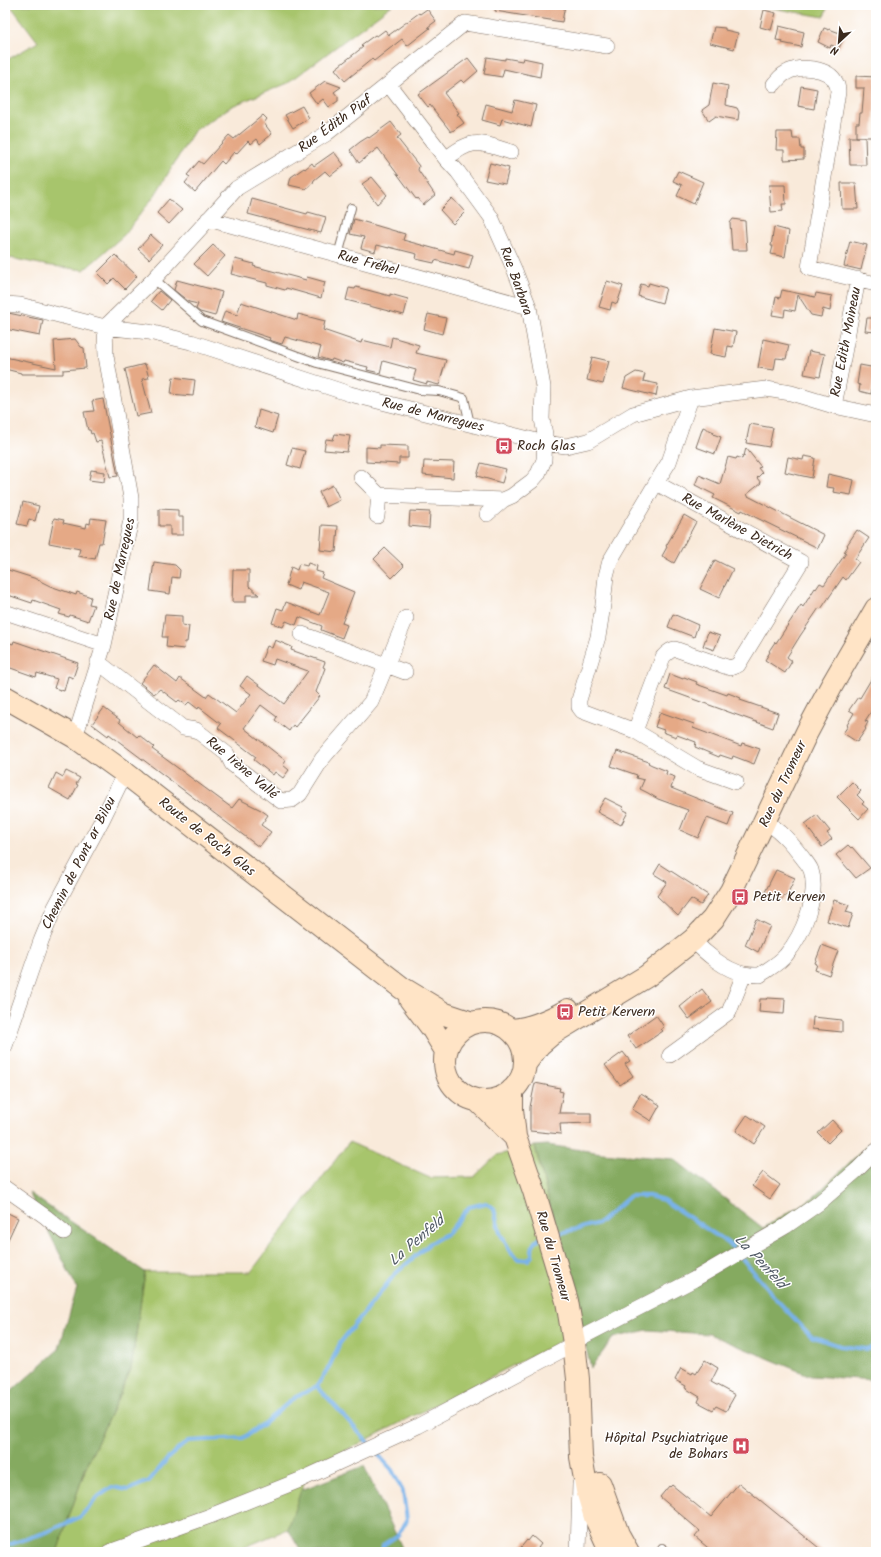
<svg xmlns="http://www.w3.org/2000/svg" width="881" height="1557" font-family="Kalam,sans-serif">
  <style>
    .green { fill: #a7c56c; stroke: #717845 }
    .forest { fill: #85aa60; stroke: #606a3f }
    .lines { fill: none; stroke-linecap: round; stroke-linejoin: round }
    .stream { stroke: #79b3ea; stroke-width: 4 }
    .building { fill: #e5a986 }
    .lane-casing { stroke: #7e6d60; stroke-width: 10 }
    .street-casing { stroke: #7e6d60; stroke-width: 16 }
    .secondary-casing { stroke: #7e6d60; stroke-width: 24 }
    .lane { stroke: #fff; stroke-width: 8 }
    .street { stroke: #fff; stroke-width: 15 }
    .secondary { stroke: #ffe4c6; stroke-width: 22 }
    .labels { text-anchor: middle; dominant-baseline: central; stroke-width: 3; stroke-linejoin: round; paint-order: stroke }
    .street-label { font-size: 14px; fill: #3b2a1e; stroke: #fff }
    .poi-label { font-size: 14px; fill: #3b2a1e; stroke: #fff; text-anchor: start }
    .water-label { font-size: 15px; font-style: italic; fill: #515a65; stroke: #fff }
  </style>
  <rect width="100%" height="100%" fill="#fff"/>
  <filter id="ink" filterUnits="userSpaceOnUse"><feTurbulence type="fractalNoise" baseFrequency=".025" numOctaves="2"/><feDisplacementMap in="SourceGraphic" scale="8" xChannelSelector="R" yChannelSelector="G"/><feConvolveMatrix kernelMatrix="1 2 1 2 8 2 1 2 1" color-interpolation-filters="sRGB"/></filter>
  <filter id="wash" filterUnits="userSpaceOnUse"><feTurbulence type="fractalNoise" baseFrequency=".012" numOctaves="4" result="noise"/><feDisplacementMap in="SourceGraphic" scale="16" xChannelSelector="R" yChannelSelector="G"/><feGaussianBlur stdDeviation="0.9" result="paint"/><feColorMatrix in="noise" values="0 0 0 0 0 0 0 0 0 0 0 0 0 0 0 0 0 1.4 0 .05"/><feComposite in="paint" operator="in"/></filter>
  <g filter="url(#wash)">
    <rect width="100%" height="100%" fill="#f9eada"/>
    <path class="green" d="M 10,5 L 392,5 L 288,83 L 232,106 L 194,131 L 155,195 L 124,235 L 84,270 L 45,265 L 5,257 L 5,61 L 38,42 Z
      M 755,5 L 828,5 L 824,17 Z
      M 349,1142 L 430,1178 L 474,1177 L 497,1155 L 535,1146 L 581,1331 L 309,1469 L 288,1529 L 233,1552 L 57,1552 L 86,1467 L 131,1369 L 145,1272 L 251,1272 Z"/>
    <path class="forest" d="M 876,1137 L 876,1380 L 811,1376 L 709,1334 L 647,1330 L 613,1338 L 591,1368 L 535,1146 L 547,1145 L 602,1153 L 674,1159 L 763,1228 L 814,1197 Z
      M 29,1193 L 145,1272 L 131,1369 L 86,1467 L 57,1552 L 5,1552 L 5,1397 L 59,1349 L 77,1288 Z
      M 364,1466 L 404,1552 L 302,1552 L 288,1529 L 301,1490 Z"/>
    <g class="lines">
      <path class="stream" d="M 553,1235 L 599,1223 L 630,1196 L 649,1196 L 663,1200 L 728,1243 L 736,1251
        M 740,1256 L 776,1299 L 811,1336 L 840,1346 L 866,1349 L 876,1346
        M 317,1386 L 370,1445
        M 374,1450 L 392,1470 L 403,1492 L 407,1520 L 398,1535 L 383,1545 L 382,1552
        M 5,1546 L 47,1532 L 80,1517 L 98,1497 L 112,1487 L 128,1490 L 149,1481 L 169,1457 L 188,1441 L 243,1438 L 263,1424 L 294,1398 L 317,1386 L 330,1365 L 340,1343 L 395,1274 L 429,1244 L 448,1233 L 469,1207 L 486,1203 L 494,1209 L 500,1233 L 511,1252 L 519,1259 L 528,1260 L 532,1256 C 532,1248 532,1241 541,1238"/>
    </g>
    <g id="blocks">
      <path class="building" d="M 496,5 L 565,5 L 562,22 L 495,11 Z
        M 427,9 L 436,21 L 428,27 L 430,28 L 407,46 L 402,39 L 374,61 L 372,59 L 345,81 L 335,69 L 363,47 L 361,45 L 375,35 L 377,36 L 385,30 L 389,35 L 419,13 L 420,14 Z
        M 764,10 L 776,13 L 771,30 L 760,27 Z
        M 779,26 L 804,32 L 801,47 L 782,43 L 783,41 L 776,40 Z
        M 714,27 L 725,28 L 725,30 L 738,33 L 734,49 L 710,43 Z
        M 824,28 L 829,30 L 829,29 L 845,35 L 839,48 L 831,45 L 830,48 L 818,42 Z
        M 487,57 L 505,60 L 505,58 L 522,61 L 523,58 L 542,62 L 540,77 L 504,69 L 502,77 L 484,74 Z
        M 468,58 L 478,71 L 464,83 L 461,80 L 444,93 L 459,113 L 457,114 L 464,123 L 451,132 L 430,105 L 428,107 L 418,94 Z
        M 856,76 L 876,77 L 873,137 L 856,137 L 856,123 L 859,123 L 860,113 L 862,113 L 864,88 L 856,88 Z
        M 325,81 L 341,87 L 334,92 L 338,97 L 338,101 L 329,107 L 323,99 L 317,104 L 309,93 Z
        M 713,83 L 728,86 L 726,105 L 737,108 L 739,112 L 738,120 L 716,116 L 709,121 L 702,110 L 709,105 Z
        M 801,86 L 817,89 L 814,109 L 798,106 Z
        M 515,100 L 536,105 L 531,127 L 502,119 L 500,125 L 482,120 L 486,104 L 512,111 Z
        M 302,106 L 309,118 L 293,128 L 285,115 Z
        M 263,115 L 267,119 L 264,123 L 272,134 L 260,144 L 257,139 L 251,144 L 248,141 L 236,154 L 234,152 L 224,164 L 221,161 L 195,192 L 185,183 L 190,177 L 187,175 L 199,161 L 203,164 L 229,135 L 234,139 Z
        M 391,122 L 401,135 L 397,138 L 419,166 L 418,170 L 435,195 L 423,205 L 417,198 L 416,199 L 378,148 L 359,163 L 350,150 L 360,142 L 368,137 L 369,138 Z
        M 777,132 L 792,132 L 793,139 L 800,139 L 801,149 L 804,149 L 804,159 L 784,160 L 784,150 L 776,150 Z
        M 849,137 L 865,137 L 866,165 L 850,165 Z
        M 334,152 L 344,165 L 330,176 L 325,171 L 314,180 L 313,183 L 306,189 L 289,185 L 291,177 L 304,168 L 305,169 L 312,163 L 314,166 Z
        M 490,163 L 509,168 L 505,184 L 485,180 Z
        M 678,171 L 703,182 L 694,204 L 677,196 L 682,185 L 673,181 Z
        M 372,177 L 387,195 L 377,204 L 362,184 Z
        M 841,183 L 856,183 L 858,209 L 842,209 Z
        M 769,185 L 785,185 L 786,204 L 782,204 L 783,211 L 771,212 Z
        M 452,198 L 465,212 L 453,224 L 440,210 Z
        M 169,199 L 182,210 L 169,224 L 157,213 Z
        M 252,199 L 307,214 L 308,212 L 326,217 L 321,233 L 248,214 Z
        M 354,219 L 405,234 L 403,240 L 454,254 L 455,250 L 473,255 L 469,269 L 435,260 L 434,263 L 416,259 L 417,254 L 389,247 L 389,248 L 377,245 L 375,252 L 361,248 L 364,237 L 350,234 Z
        M 733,219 L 745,221 L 747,250 L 732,250 L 730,223 Z
        M 774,227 L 789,231 L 785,257 L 771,254 L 773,246 L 771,246 Z
        M 151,235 L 162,245 L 149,259 L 138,249 Z
        M 850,241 L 867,245 L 861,270 L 844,266 Z
        M 213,245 L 225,256 L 207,276 L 194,264 Z
        M 115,255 L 137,276 L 125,289 L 114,278 L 108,284 L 97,273 Z
        M 235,259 L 254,264 L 253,266 L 306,280 L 307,277 L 325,282 L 321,298 L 286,288 L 285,290 L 267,285 L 267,283 L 231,274 Z
        M 177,280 L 222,292 L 215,316 L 200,312 L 196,309 L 198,304 L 189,302 L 174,290 Z
        M 607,281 L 623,286 L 617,304 L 612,302 L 610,310 L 599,307 Z
        M 649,283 L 666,288 L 662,303 L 638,296 L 641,284 L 648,286 Z
        M 356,287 L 390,296 L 390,294 L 408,299 L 404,315 L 346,300 L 349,288 L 355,289 Z
        M 782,290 L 815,297 L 816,293 L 832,296 L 830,311 L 823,309 L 821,317 L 811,315 L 798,295 L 795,311 L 785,309 L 784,317 L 772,315 L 776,297 L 780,298 Z
        M 159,291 L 170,300 L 162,310 L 151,301 Z
        M 241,302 L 297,320 L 298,314 L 325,321 L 323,330 L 361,343 L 362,340 L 390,347 L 392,337 L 419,345 L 416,353 L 446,360 L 439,385 L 427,382 L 427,384 L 413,380 L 416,370 L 383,361 L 380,373 L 367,370 L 368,367 L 344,361 L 343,363 L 332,359 L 331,361 L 318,357 L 321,347 L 285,337 L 282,344 L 269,340 L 270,338 L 221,322 L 225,311 L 237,315 Z
        M 8,313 L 43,320 L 40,336 L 5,329 Z
        M 428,314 L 446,318 L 442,334 L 424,329 Z
        M 867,318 L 876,318 L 876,332 L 865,331 Z
        M 715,328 L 736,332 L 733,347 L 728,346 L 726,357 L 710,354 Z
        M 75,339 L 81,347 L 84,348 L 86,368 L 63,370 L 63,374 L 21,374 L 21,373 L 5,369 L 5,357 L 56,368 L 54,341 Z
        M 763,339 L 789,345 L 786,359 L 776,358 L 774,370 L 758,368 Z
        M 809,351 L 825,354 L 820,377 L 804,374 Z
        M 592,357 L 609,361 L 603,384 L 587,380 Z
        M 145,364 L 149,378 L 142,379 L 151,413 L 136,416 L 125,369 Z
        M 860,365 L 876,368 L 871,394 L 859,391 L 860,385 L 857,384 Z
        M 636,372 L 645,374 L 643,381 L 658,384 L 656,396 L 623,388 L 626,378 Z
        M 173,377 L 195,380 L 193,396 L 171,394 Z
        M 103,399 L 118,476 L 110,477 L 101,441 L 96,442 L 93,433 L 91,434 L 90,430 L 88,430 L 84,412 L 94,411 L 92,401 Z
        M 259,410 L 278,416 L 273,433 L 255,427 Z
        M 750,424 L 773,428 L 769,447 L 746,443 Z
        M 703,427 L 714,432 L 713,434 L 721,437 L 715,454 L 696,447 Z
        M 335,434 L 350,436 L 347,452 L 324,450 L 326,439 L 333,440 Z
        M 380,445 L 408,446 L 408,458 L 399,458 L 399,464 L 366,462 L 366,447 L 380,448 Z
        M 292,448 L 305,451 L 300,469 L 287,465 Z
        M 746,448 L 761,467 L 758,468 L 762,473 L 757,478 L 761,483 L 746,495 L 824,535 L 818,548 L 755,517 L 742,510 L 741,512 L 713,498 L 715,495 L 695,485 L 699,475 L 720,484 L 728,457 L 736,459 L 737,457 L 742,459 L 743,455 L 744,456 Z
        M 804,456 L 815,458 L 812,478 L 785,472 L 788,457 L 803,460 Z
        M 424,461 L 454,462 L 453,478 L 423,475 Z
        M 481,463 L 506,469 L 502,483 L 477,476 Z
        M 91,470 L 105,472 L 104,482 L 89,480 Z
        M 828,474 L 854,480 L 851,495 L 833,492 L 834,488 L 826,487 Z
        M 333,485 L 340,500 L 326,507 L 319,492 Z
        M 23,502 L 39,506 L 35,521 L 29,519 L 27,526 L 17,524 Z
        M 159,509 L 178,510 L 178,517 L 183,517 L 183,535 L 170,535 L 170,526 L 159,526 Z
        M 410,511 L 430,512 L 429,528 L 409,526 Z
        M 684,515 L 696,522 L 674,563 L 662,556 L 667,547 L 666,546 Z
        M 54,518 L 64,520 L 63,523 L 86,528 L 87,523 L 90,524 L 91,518 L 106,520 L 102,543 L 99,543 L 95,559 L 78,556 L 80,549 L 49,543 Z
        M 322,525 L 338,526 L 336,552 L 320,550 Z
        M 857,530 L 869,538 L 855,559 L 859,562 L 846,580 L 843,577 L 821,609 L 819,608 L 800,636 L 787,657 L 792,661 L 785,673 L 765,660 L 770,652 L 769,651 L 775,642 L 776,643 L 801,605 L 803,607 L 815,588 L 816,589 L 820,583 L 824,585 L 846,553 L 844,552 L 848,546 L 847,545 Z
        M 385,548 L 404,566 L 392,578 L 374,559 Z
        M 715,560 L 733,569 L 719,598 L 700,589 Z
        M 154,562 L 175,565 L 180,570 L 179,578 L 172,577 L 170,594 L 150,591 Z
        M 308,563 L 317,566 L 316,571 L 323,573 L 321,578 L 354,592 L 342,623 L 347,625 L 342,638 L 321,630 L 322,626 L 299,617 L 296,625 L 286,621 L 283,627 L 272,623 L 277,608 L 283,610 L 286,602 L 320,615 L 329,592 L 301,582 L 298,590 L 286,585 L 291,567 L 297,570 L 299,564 L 307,566 Z
        M 5,569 L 40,580 L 40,581 L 50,586 L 76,595 L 77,592 L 91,597 L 89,604 L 94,605 L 88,621 L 70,615 L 69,617 L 59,614 L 61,610 L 33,600 L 32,603 L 5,594 Z
        M 233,570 L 249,570 L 249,586 L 259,595 L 246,595 L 246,602 L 232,602 Z
        M 673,614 L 698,625 L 694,637 L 668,627 Z
        M 165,615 L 182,616 L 182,625 L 189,626 L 187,642 L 185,642 L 184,649 L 166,647 L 167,637 L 162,637 Z
        M 708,632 L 720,636 L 714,650 L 703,646 Z
        M 275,640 L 292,647 L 291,650 L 325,662 L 323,667 L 325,668 L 316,692 L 320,696 L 295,727 L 293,725 L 289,731 L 275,720 L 277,717 L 261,705 L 244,728 L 286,761 L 283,765 L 289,770 L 283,778 L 275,772 L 273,775 L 254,760 L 256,757 L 218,728 L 221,724 L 199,707 L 198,709 L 189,702 L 186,705 L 179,700 L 177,702 L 160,689 L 154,694 L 140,683 L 154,665 L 177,683 L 180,678 L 206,697 L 209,693 L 236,713 L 251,694 L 240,686 L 247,676 L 284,704 L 308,671 L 275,659 L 273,665 L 261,661 L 267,646 L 272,648 Z
        M 5,641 L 13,644 L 14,641 L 78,663 L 73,678 L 68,676 L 64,691 L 54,688 L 57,679 L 37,673 L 36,677 L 5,666 Z
        M 876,671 L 876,704 L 865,721 L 868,722 L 865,728 L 866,729 L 857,742 L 843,733 L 848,726 L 847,725 L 854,713 L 849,710 L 858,697 L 860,698 Z
        M 670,674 L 683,679 L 684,677 L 697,682 L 696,684 L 727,695 L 728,693 L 741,698 L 740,700 L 778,713 L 773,728 L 665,689 Z
        M 104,708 L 120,720 L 119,722 L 137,737 L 139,735 L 154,747 L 152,749 L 232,808 L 239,799 L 261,810 L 268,815 L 261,825 L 271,832 L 259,847 L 109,734 L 108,736 L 92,724 Z
        M 660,712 L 694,724 L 693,728 L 712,735 L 741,746 L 742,743 L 760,749 L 754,764 L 733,756 L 732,759 L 720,755 L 719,757 L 695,747 L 696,742 L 677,735 L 676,737 L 663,732 L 664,730 L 655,727 Z
        M 617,751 L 649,762 L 648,763 L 652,765 L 667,771 L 666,774 L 675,777 L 671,788 L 733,813 L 728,826 L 707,818 L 698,838 L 680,830 L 688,810 L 658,799 L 648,793 L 640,789 L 644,780 L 636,778 L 637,775 L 611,766 Z
        M 66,771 L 80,778 L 76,784 L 78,785 L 70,800 L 49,788 L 56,773 L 63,777 Z
        M 852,782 L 861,791 L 857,795 L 864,802 L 862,804 L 868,809 L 859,819 L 837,797 Z
        M 605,798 L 623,807 L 622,809 L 628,812 L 621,825 L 597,812 Z
        M 817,815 L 830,831 L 827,833 L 832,839 L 822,847 L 805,824 Z
        M 848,845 L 851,848 L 852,847 L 870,868 L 856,878 L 836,855 Z
        M 660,864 L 708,895 L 701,905 L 691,899 L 678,916 L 657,896 L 667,882 L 654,874 Z
        M 776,870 L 795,878 L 787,895 L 785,895 L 782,900 L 765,892 Z
        M 834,900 L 849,905 L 846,912 L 853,914 L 848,928 L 827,921 Z
        M 756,919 L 770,926 L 758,952 L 745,945 Z
        M 822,945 L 838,951 L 829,975 L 815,970 L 817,964 L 815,963 Z
        M 702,989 L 712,1002 L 689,1019 L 680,1007 Z
        M 768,998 L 785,999 L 784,1014 L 759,1012 L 760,999 L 767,999 Z
        M 656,1015 L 664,1027 L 661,1029 L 663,1031 L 636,1049 L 627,1036 Z
        M 813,1017 L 842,1020 L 842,1032 L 812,1029 Z
        M 623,1052 L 630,1061 L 625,1064 L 633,1076 L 620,1085 L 605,1065 Z
        M 535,1083 L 560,1088 L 559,1091 L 563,1092 L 559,1113 L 591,1113 L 591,1123 L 560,1124 L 561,1134 L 530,1131 L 530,1107 Z
        M 641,1093 L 660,1105 L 651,1121 L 632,1109 Z
        M 747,1115 L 765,1127 L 754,1144 L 736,1131 Z
        M 832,1120 L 841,1130 L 828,1143 L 818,1133 Z
        M 763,1172 L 780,1185 L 770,1199 L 752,1186 Z
        M 8,1213 L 18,1218 L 5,1246 L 5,1219 Z
        M 705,1360 L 718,1368 L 711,1382 L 735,1395 L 726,1411 L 716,1406 L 713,1410 L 698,1402 L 700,1397 L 685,1388 L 686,1386 L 675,1380 L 681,1368 L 692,1374 L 693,1372 L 696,1374 Z
        M 739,1483 L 824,1552 L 713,1552 L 695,1537 L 700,1531 L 660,1497 L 669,1486 L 670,1487 L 672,1485 L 711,1517 Z
        M 532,1536 L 541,1544 L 538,1548 L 545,1552 L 517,1552 L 527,1540 L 528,1541 Z"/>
    </g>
  </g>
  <g filter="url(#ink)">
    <use href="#blocks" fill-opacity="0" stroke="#7e6d60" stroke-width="1"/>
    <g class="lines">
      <defs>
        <path id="lane" d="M 338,255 L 351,208
          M 154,279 L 202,321 L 317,363 L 420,390 L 439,391 L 464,398 L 470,424
          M 662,1548 L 667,1552"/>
        <path id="street" d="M 774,84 C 778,80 781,75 786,73 C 799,65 829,67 836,83 C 838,86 838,89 838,92 L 809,268 L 876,284
          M 446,159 C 474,136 480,143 511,152
          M 208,219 L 529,307
          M 5,304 L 20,305 L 105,327 L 149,332 L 191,342 L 350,394 L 545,443 L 566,446 L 588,441 L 633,414 L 691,398 L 766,389 L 791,393 L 834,406 L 876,415
          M 105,327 L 154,279 L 237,188 L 326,134 L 465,23 L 607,46
          M 834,406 L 858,279
          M 361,477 L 379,495 L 503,500 L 512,496 L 532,481 L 538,474 L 544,460 L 545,434 L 542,419 L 543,387 L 529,307 L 515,271 L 491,217 L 458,172 L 446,159 L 389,85
          M 656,483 L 610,561 L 606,576 L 603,605 L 598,637 L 579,700 L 579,707 L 582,711 L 635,731 L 697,768 L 736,782
          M 487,514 L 503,500
          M 377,516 L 379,495
          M 5,612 L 104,645
          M 302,634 L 405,672
          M 98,662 L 183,728 L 196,730 L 227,754 L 232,764 L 281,801 L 292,800 L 300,794 L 322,759 L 371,702 L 406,618
          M 635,731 L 663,657 C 667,653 669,650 675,649 L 730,668 L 738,665 L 801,562 L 656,483 L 669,462 L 691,398
          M 75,737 L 104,645 L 131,520 L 131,498 L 106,356 L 105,327
          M 693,940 C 705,953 725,970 744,974 C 749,975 755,975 760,975 C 768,969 780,963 786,955 C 803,935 819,895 811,870 C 809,865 805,861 802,857 C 791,843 781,830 765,822
          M 5,1046 L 41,941 L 55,907 L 102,820 L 125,773
          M 670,1055 L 729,1012 L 744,974
          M 5,1188 L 46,1217 L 64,1232
          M 109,1552 L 210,1516 L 300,1480 L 418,1426 L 566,1348 L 584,1336 L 693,1280 L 786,1226 L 819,1203 L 857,1170 L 876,1151
          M 578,1552 L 580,1484"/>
        <path id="secondary" d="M 5,697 L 75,737 L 125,773 L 402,988 L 445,1014 L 472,1023
          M 410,999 L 432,1028 L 446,1051
          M445 1061a40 40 0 1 1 80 0a40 40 0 1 1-80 0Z
          M 511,1030 C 531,1029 550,1020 568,1010
          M 525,1064 L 539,1045 L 553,1033 L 647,976 L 693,940 L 713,919 L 731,891 L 807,732 L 832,685 L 876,609
          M 512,1090 L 512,1109 L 515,1137 L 534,1191 L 567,1301 L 574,1343 L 578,1379 L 581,1457 L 587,1490 L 595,1517 L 611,1552
          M 477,1100 L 515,1137
          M 600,1484 L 618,1534 L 628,1552"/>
      </defs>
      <use href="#lane" class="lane-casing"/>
      <use href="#street" class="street-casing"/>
      <use href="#secondary" class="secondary-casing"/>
      <use href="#lane" class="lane"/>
      <use href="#street" class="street"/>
      <use href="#secondary" class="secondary"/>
    </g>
  </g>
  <defs>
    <symbol id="bus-square" viewBox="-11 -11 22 22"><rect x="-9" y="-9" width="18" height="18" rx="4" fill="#d1495b" stroke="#fff"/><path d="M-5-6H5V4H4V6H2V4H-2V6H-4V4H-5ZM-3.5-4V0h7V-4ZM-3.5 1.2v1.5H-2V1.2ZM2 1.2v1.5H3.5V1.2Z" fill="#fff"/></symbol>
    <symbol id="hospital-square" viewBox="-11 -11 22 22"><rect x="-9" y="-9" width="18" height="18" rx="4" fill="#d1495b" stroke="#fff"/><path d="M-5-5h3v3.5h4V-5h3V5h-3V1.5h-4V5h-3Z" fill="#fff"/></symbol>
  </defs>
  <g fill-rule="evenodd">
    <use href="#bus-square" x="494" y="436" width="20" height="20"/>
    <use href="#bus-square" x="730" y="887" width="20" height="20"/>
    <use href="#bus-square" x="555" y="1002" width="20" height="20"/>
    <use href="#hospital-square" x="731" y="1436" width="20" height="20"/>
  </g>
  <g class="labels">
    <g class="street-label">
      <text transform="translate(335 124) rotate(-36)">Rue Édith Piaf</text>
      <text transform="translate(368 263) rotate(15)">Rue Fréhel</text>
      <text transform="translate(516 281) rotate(70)">Rue Barbara</text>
      <text transform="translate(846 342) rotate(-79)">Rue Edith Moineau</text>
      <text transform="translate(433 415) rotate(14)">Rue de Marregues</text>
      <text transform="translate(737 527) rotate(29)">Rue Marlène Dietrich</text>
      <text transform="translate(120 569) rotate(-78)">Rue de Marregues</text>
      <text transform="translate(242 768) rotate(40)">Rue Irène Vallé</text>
      <text transform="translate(783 784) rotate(-65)">Rue du Tromeur</text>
      <text transform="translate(207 837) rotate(38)">Route de Roc'h Glas</text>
      <text transform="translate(79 863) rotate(-63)">Chemin de Pont ar Bilou</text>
      <text transform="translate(553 1256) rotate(74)">Rue du Tromeur</text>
    </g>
    <g class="poi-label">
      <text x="517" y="446">Roch Glas</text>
      <text x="753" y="897">Petit Kerven</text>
      <text x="578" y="1012">Petit Kervern</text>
      <text x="728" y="1438" text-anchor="end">Hôpital Psychiatrique<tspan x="728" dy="16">de Bohars</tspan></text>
    </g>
    <g class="water-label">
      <text transform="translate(417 1241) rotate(-41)">La Penfeld</text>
      <text transform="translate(760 1262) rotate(47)">La Penfeld</text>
    </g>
  </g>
  <rect width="881" height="1557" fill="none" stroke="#fff" stroke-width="20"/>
  <g transform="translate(839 42) rotate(206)" stroke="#ffffff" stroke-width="3" paint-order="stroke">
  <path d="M0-3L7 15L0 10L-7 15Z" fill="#3b2a1e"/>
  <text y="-6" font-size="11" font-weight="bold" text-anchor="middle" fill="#3b2a1e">N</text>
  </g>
</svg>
